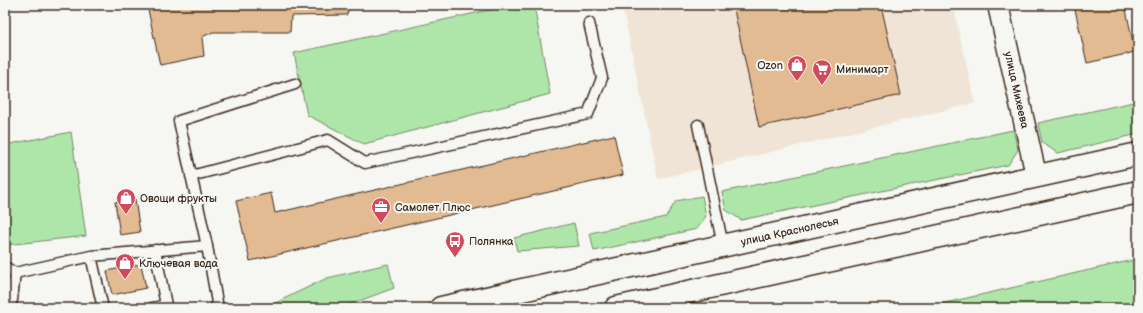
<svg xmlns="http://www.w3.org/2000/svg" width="1143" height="313" font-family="'Balsamiq Sans',sans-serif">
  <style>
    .built { fill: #f0e4d6 }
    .green { fill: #aee6aa; stroke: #748864 }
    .building { fill: #e3bb93; stroke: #3b2a1e }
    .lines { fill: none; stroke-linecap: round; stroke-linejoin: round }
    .lane-casing { stroke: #3b2a1e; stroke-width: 13 }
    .street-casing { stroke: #3b2a1e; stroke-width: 23 }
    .secondary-casing { stroke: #3b2a1e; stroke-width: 25 }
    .lane { stroke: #f6f6f2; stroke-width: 10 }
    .street { stroke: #f6f6f2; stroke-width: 20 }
    .secondary { stroke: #f6f6f2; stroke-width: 22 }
    .labels { text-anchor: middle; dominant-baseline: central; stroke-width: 4; stroke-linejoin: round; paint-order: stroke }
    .poi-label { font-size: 11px; fill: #3b2a1e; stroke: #f6f6f2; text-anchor: start }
    .street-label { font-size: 11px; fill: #3b2a1e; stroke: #f6f6f2 }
  </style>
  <rect width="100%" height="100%" fill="#f6f6f2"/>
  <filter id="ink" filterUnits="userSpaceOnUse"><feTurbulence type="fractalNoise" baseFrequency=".025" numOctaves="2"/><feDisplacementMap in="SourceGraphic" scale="8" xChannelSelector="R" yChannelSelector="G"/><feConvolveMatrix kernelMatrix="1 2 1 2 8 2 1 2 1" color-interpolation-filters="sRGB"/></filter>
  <g filter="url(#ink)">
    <path class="built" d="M 622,5 L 953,5 L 975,103 L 658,179 Z"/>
    <path class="green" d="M 512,5 L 534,5 L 550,94 L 364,144 L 307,115 L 294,53 Z
      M 1138,101 L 1138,134 L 1058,153 L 1042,143 L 1038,123 Z
      M 1013,130 L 1018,150 L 1008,165 L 741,220 L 726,210 L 722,192 Z
      M 71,132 L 86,236 L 6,245 L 5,145 Z
      M 702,196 L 706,216 L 697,229 L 594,251 L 590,233 L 666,217 L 676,201 Z
      M 574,223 L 579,246 L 517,251 L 514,238 Z
      M 1138,259 L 1138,308 L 923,308 Z
      M 388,264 L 394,288 L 340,308 L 265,308 L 327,278 Z"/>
    <path class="building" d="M 147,5 L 349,5 L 347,15 L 291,16 L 290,32 L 213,32 L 202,37 L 204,56 L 160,65 Z
      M 733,5 L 881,5 L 901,95 L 759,127 Z
      M 1074,5 L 1125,5 L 1135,52 L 1087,63 Z
      M 614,135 L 623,175 L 250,261 L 236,201 L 271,193 L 275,213 Z
      M 135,199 L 140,232 L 120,235 L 115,202 Z
      M 141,264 L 146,288 L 112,295 L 107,271 Z"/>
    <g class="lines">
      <defs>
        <path id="lane" d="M 698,125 L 723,246
          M 191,176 L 328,140 L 365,163 L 588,114 L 602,78 L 589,23
          M 91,256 L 103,308
          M 5,267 L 15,273 L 91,256 L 207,246
          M 9,308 L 12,300 L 15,273
          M 152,308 L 166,305 L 155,250
          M 218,308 L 207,246 L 179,121 L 295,84"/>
        <g id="street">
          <path id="s1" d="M 998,5 L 1036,175"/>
        </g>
        <g id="secondary">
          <path id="s2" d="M 441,308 L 1138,154"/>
          <path d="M 616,308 L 1138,192"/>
        </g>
      </defs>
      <use href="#lane" class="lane-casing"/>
      <use href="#street" class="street-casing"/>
      <use href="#secondary" class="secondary-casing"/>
      <use href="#lane" class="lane"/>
      <use href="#street" class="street"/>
      <use href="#secondary" class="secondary"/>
    </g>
  </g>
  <defs>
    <symbol id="shop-pin" viewBox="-11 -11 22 30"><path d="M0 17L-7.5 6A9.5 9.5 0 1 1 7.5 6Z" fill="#d1495b" stroke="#f6f6f2"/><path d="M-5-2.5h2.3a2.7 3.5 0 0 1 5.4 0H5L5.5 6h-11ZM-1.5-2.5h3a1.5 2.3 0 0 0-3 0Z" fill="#fff"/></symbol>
    <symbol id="supermarket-pin" viewBox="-11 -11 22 30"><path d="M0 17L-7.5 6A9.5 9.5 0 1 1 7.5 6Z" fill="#d1495b" stroke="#f6f6f2"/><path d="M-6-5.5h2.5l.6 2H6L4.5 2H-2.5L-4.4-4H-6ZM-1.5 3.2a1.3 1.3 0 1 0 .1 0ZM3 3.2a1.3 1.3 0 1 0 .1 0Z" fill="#fff"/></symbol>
    <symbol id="office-pin" viewBox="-11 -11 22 30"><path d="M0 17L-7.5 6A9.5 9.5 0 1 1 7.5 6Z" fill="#d1495b" stroke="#f6f6f2"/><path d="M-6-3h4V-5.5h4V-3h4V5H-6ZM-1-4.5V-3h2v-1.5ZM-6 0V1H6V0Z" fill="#fff"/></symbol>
    <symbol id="bus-pin" viewBox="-11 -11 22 30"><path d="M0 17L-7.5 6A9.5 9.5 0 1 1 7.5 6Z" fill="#d1495b" stroke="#f6f6f2"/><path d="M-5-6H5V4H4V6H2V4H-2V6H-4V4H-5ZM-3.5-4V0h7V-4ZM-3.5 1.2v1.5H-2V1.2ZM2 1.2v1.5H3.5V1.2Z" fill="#fff"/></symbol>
  </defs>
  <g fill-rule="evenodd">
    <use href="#shop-pin" x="786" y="54" width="22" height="30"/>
    <use href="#supermarket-pin" x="811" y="58" width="22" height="30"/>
    <use href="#shop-pin" x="115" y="187" width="22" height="30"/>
    <use href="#office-pin" x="370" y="196" width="22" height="30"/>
    <use href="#bus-pin" x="444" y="230" width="22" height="30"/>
    <use href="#shop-pin" x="114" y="252" width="22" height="30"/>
  </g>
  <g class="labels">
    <g class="poi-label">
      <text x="783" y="65" text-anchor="end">Ozon</text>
      <text x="836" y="69">Минимарт</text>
      <text x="140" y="198">Овощи фрукты</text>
      <text x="395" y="207">Самолет Плюс</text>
      <text x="469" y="241">Полянка</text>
      <text x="139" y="263">Ключевая вода</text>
    </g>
    <g class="street-label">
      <text stroke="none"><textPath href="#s1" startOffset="87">улица Михеева</textPath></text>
      <text stroke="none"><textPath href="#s2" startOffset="357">улица Краснолесья</textPath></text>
    </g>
  </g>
  <rect width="1143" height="313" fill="none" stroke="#f6f6f2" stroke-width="20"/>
  <rect x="10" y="10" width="1123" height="293" fill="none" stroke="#3b2a1e" stroke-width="1.5" filter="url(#ink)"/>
</svg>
